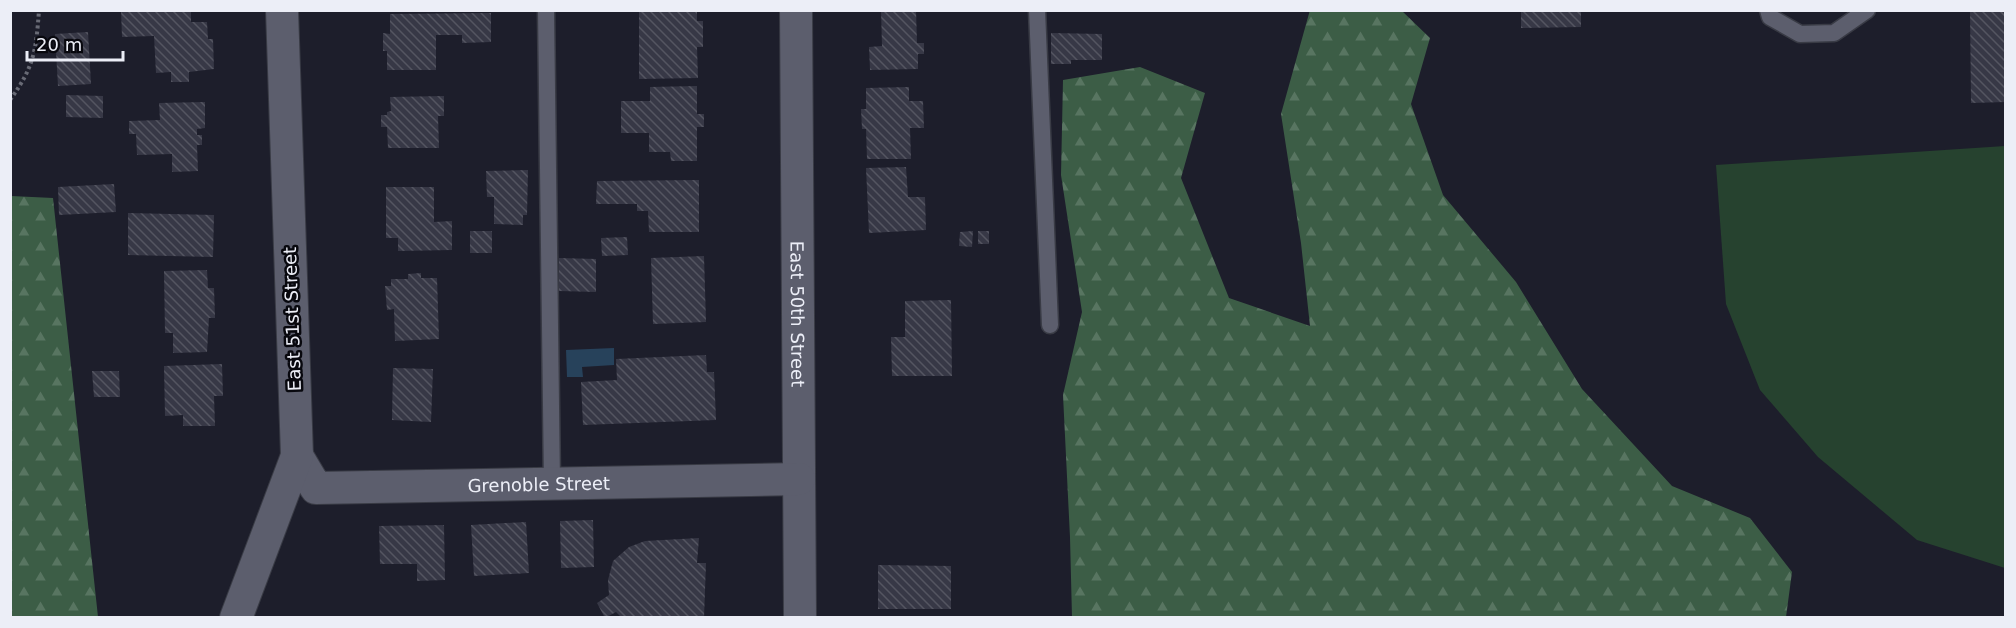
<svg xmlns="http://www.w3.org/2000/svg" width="2016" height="628" font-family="'DejaVu Sans',sans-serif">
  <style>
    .forest { fill: url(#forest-firs) }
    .pitch { fill: #26422f }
    .water { fill: #27425b }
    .building { fill: url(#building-back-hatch) }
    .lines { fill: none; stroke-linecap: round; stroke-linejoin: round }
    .lane-casing { stroke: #393b45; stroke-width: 19 }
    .street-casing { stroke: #393b45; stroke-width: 34 }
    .path { stroke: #686a75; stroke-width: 4; stroke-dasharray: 3 3; stroke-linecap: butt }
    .lane { stroke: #5c5e6d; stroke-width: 16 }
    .street { stroke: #5c5e6d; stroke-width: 32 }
    .labels { text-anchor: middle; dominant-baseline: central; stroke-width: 5; stroke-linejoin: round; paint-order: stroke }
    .street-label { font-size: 18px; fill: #eceef7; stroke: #08080e }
  </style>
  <defs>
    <pattern id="forest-firs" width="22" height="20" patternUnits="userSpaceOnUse" patternTransform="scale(1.5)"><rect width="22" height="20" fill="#3c5d46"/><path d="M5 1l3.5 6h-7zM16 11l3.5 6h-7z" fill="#587561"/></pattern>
    <pattern id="building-back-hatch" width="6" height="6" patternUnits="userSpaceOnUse" patternTransform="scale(1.5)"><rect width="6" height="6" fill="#373846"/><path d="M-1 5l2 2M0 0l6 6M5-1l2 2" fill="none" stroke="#545561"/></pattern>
  </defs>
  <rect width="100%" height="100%" fill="#1d1e2b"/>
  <path class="forest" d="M 1310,10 L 1402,11 L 1430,38 L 1411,104 L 1443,195 L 1516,282 L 1582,389 L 1672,486 L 1750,518 L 1792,572 L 1786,617 L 1072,617 L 1070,537 L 1063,395 L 1082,312 L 1061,175 L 1063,80 L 1140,67 L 1205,93 L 1181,178 L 1229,298 L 1310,326 L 1301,243 L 1281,114 Z
    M 11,196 L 53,198 L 98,617 L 11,617 Z"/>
  <path class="pitch" d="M 2005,146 L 2006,146 L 2005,568 L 1917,540 L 1818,457 L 1760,390 L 1726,304 L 1716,165 Z"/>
  <path class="water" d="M 614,348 L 614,365 L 582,367 L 583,377 L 567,377 L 566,350 Z"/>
  <path class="building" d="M 121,10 L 191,10 L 191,22 L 207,22 L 208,39 L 213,39 L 214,69 L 189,72 L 189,82 L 171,82 L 171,72 L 156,73 L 154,36 L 122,37 Z
    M 639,10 L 697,10 L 697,21 L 703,21 L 703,47 L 697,47 L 698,78 L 639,79 Z
    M 881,10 L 916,10 L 917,43 L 924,43 L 924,54 L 918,54 L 918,69 L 870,70 L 869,47 L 882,46 Z
    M 1581,10 L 1581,27 L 1521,28 L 1521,11 Z
    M 1970,10 L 2006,10 L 2006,102 L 1971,103 Z
    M 491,13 L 491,42 L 462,43 L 462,35 L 436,35 L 436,70 L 387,70 L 387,51 L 383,51 L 383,33 L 390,34 L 390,14 Z
    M 88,32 L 91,84 L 58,86 L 55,34 Z
    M 1051,33 L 1102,34 L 1102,60 L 1071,60 L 1071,64 L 1051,64 Z
    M 697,86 L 697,114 L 704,114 L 704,127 L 697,127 L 697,161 L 671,161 L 670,152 L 649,152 L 649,133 L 621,133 L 621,101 L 650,101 L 650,87 Z
    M 909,87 L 909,101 L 923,101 L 924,128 L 910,128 L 911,159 L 867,159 L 866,129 L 862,129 L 861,109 L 866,109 L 866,88 Z
    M 66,95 L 103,96 L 103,118 L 66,117 Z
    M 444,96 L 444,116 L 438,116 L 439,148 L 388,148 L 387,127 L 381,127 L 381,115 L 387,115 L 387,112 L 391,111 L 390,97 Z
    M 205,102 L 205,128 L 197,129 L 197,135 L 202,135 L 202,145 L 197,145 L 198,171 L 172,172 L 172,154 L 137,155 L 136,134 L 129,134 L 129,121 L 160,120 L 159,103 Z
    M 906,167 L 908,197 L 925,197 L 926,230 L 869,233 L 866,168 Z
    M 528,170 L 527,215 L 523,215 L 523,225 L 494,224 L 494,197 L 487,197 L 486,171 Z
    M 699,180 L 699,232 L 649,232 L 648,211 L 637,211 L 637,204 L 596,204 L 597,181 Z
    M 114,184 L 116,212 L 59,215 L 58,187 Z
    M 386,187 L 434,187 L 434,222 L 452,221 L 452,250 L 398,251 L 398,238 L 386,238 Z
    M 128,213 L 214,215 L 213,257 L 128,255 Z
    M 470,231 L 492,231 L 492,253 L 470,253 Z
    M 973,231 L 972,247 L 959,246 L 960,232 Z
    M 978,231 L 989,231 L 989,244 L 978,244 Z
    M 627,237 L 628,255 L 602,256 L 601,238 Z
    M 704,256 L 706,322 L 653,324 L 651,258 Z
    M 559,258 L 596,259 L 596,292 L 559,291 Z
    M 207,270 L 208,288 L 214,288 L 215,318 L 209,318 L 207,352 L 173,353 L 173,333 L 165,333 L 164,271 Z
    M 421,273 L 421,278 L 437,278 L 439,339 L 395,341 L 394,309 L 387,310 L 385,286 L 391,286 L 391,279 L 408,279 L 408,274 Z
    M 951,300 L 952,376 L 892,376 L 891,337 L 905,337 L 905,301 Z
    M 706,355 L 707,372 L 714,372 L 716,420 L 583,425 L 581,382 L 617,380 L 616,359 Z
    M 222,364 L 223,396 L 214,396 L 215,426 L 183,426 L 183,415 L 165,416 L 164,366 Z
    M 393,368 L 433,369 L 431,422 L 392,420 Z
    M 92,371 L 119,371 L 120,397 L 94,397 Z
    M 593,520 L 594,567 L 561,568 L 560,521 Z
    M 526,522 L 529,573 L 474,576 L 471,525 Z
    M 444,525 L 445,580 L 417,581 L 417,564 L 380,564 L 379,526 Z
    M 699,538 L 697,563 L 706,563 L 704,618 L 622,618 L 616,612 L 605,618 L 597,603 L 609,595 L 608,580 L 613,561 L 629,547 L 645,541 Z
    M 878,565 L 951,566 L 951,609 L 878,609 Z"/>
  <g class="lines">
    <defs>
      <path id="lane" d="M 546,10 L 552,484
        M 1037,10 L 1050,325
        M 1768,10 L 1770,17 L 1800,34 L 1834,33 L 1867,10"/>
      <g id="street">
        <path id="s1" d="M 796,10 L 800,618"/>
        <path id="s2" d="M 297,456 L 316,488 L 799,479"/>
        <path d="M 236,618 L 297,456 L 282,10"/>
      </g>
    </defs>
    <use href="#lane" class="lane-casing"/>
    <use href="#street" class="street-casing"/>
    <path class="path" d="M 10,100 C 34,67 36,51 39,10"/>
    <use href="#lane" class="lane"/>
    <use href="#street" class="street"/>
  </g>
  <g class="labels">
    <g class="street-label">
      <text stroke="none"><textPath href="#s1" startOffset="304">East 50th Street</textPath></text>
      <text transform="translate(292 319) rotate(-92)">East 51st Street</text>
      <text stroke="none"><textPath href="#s2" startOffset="260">Grenoble Street</textPath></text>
    </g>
  </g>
  <rect width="2016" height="628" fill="none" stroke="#eceef7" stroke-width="24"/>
  <path d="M27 51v9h96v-9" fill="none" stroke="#eceef7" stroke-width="3"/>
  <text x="36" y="51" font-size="18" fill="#eceef7" stroke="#08080e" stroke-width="4.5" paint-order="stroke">20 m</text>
</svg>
